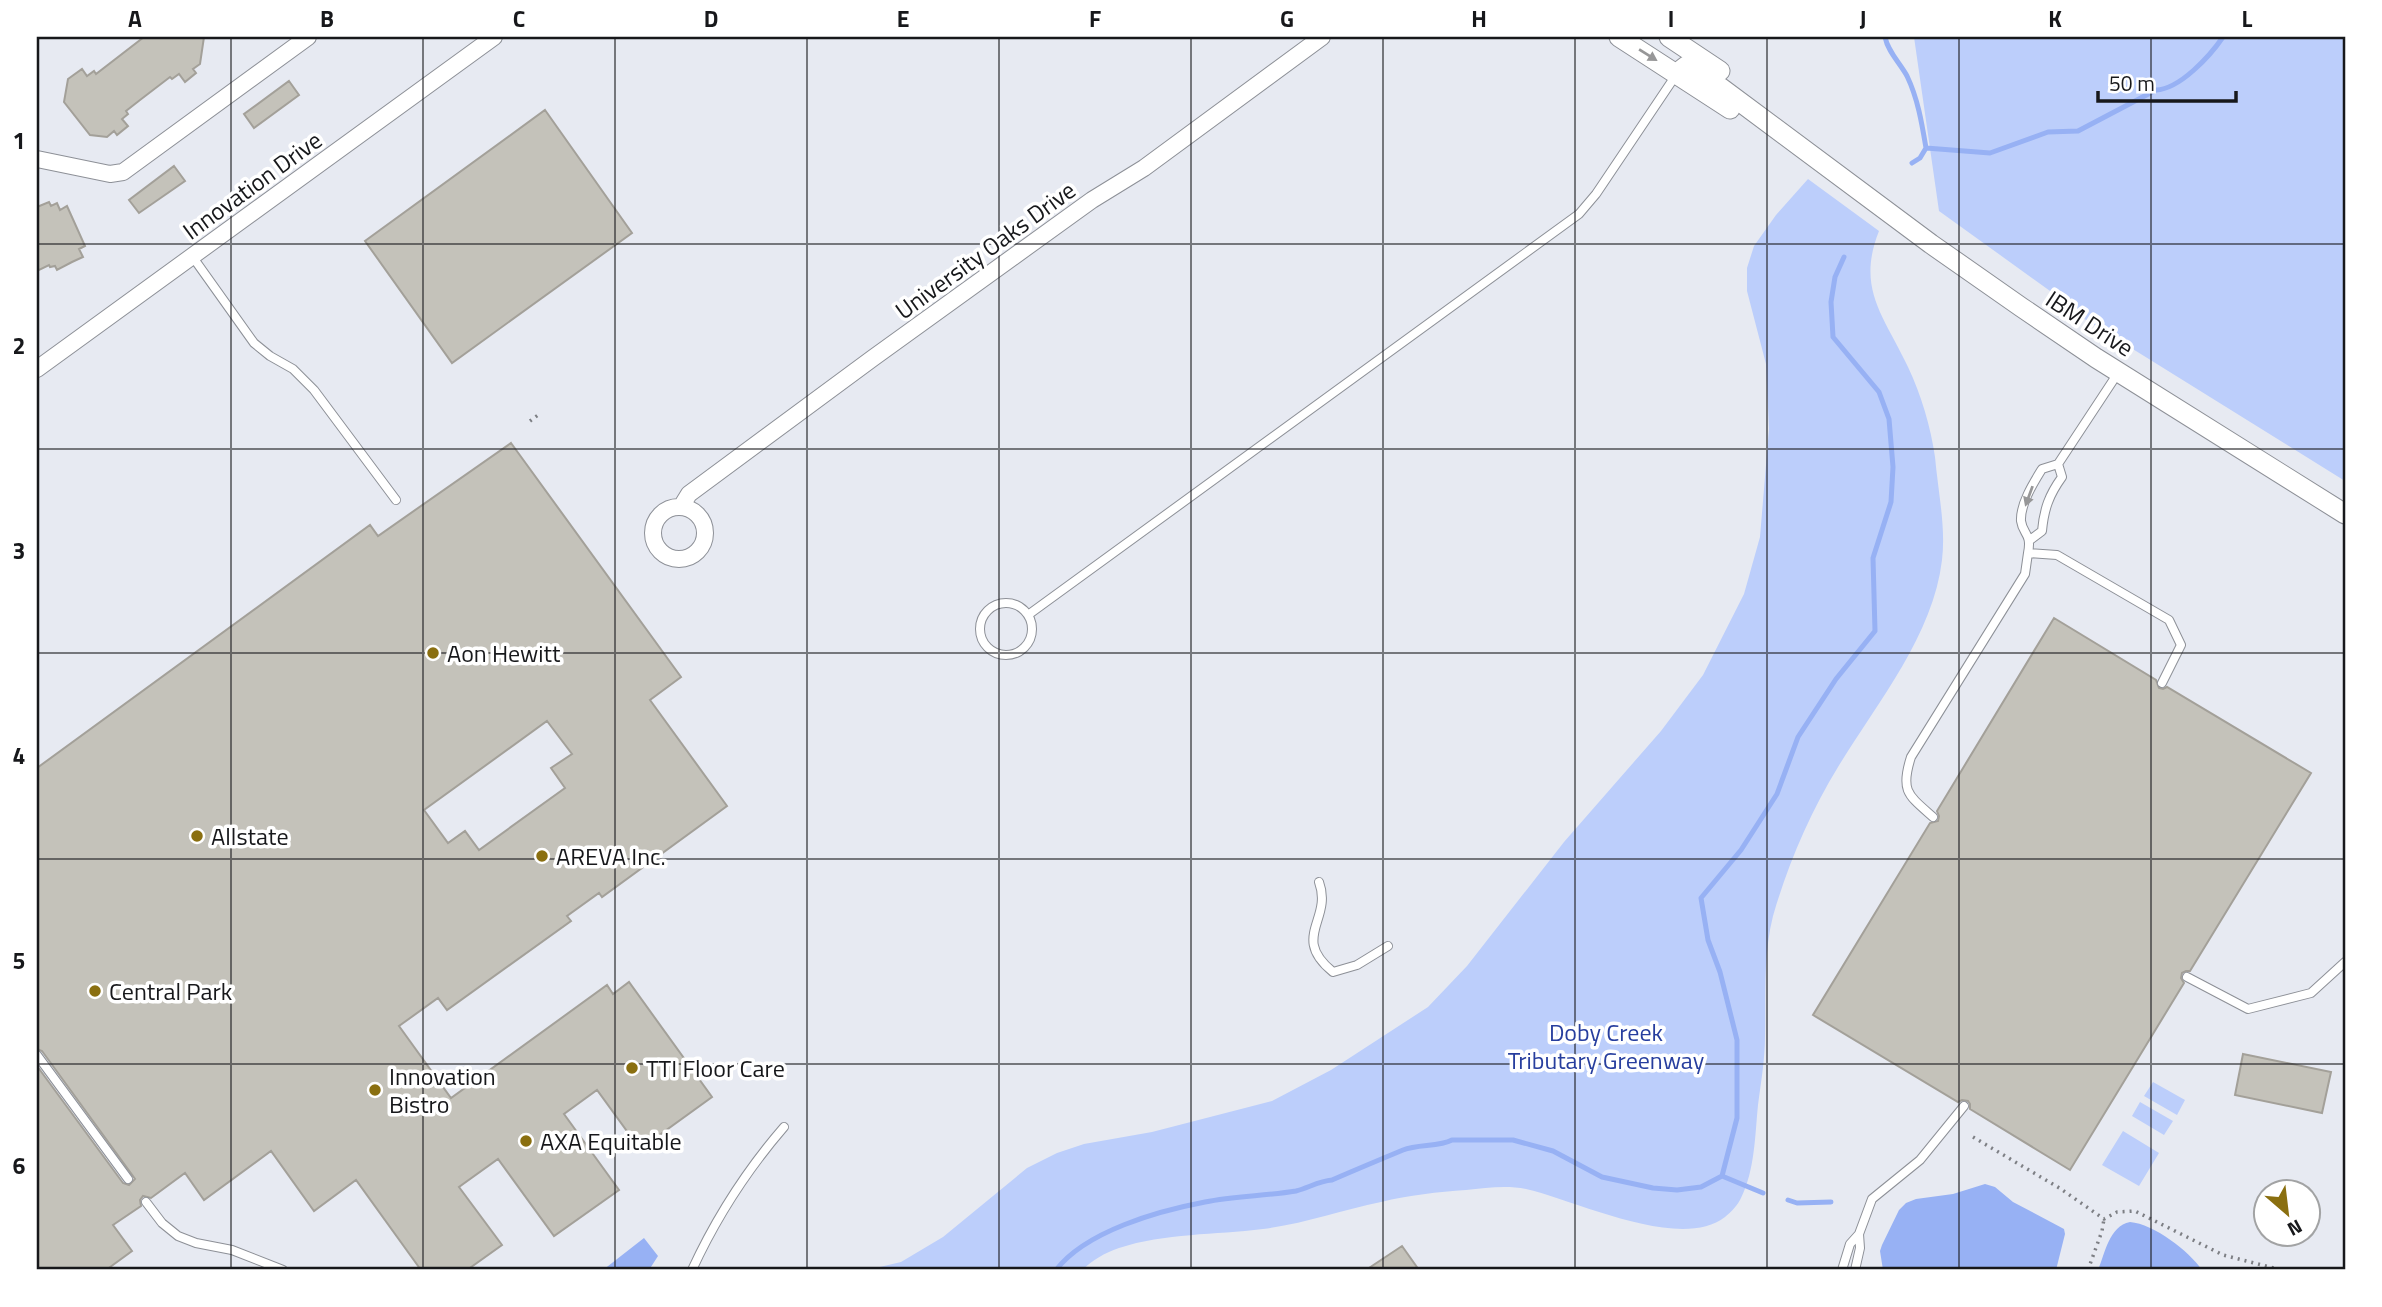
<svg xmlns="http://www.w3.org/2000/svg" width="2382" height="1307" font-family="'Titillium Web',sans-serif">
  <style>
    .green { fill: #bccefb }
    .water { fill: #97b1f4 }
    .lines { fill: none; stroke-linecap: round; stroke-linejoin: round }
    .stream { stroke: #97b1f4; stroke-width: 5 }
    .building { fill: #c4c2ba; stroke: #a3a099; stroke-width: 2; fill-rule: evenodd }
    .service-casing { stroke: #8d9097; stroke-width: 10 }
    .minor-casing { stroke: #8d9097; stroke-width: 18 }
    .tertiary-casing { stroke: #8d9097; stroke-width: 21 }
    .path { stroke: #7d7f84; stroke-width: 3.5; stroke-dasharray: 2 5; stroke-linecap: butt }
    .service { stroke: #fff; stroke-width: 8 }
    .minor { stroke: #fff; stroke-width: 16 }
    .tertiary { stroke: #fff; stroke-width: 19 }
    .oneway { fill: #979798 }
    .grid { fill: none; stroke: #17181b; stroke-width: 2; stroke-opacity: 0.55 }
    .poi-dot { fill: #8a6f10; stroke: #fff; stroke-width: 2.5 }
    .labels { text-anchor: middle; dominant-baseline: central; stroke-width: 7; stroke-linejoin: round; paint-order: stroke }
    .street-label { font-size: 24px; fill: #17181b; stroke: #fff }
    .poi-label { font-size: 24px; fill: #17181b; stroke: #fff; text-anchor: start }
    .park-label { font-size: 24px; fill: #273e9e; stroke: #fff }
    .neatline { fill: none; stroke: #17181b; stroke-width: 2.5 }
    .grid-label { font-size: 23px; text-anchor: middle; font-weight: bold; fill: #17181b }
  </style>
  <rect width="100%" height="100%" fill="#e7eaf2"/>
  <path class="green" d="M 1914,37 L 2345,37 L 2345,481 L 2062,305 L 2064,301 L 1939,211 Z
    M 1808,179 L 1879,231 C 1856,289 1884,316 1908,367 C 1921,394 1931,428 1935,457 C 1938,491 1946,527 1942,560 C 1933,636 1877,703 1838,767 C 1810,813 1788,864 1773,916 C 1763,955 1766,997 1765,1036 C 1765,1059 1761,1082 1758,1105 C 1755,1135 1755,1170 1741,1198 C 1738,1205 1731,1212 1725,1217 C 1680,1252 1575,1200 1526,1189 C 1506,1185 1486,1188 1466,1190 C 1438,1192 1409,1195 1381,1202 C 1342,1210 1303,1224 1263,1229 C 1215,1235 1165,1233 1119,1248 C 1104,1253 1093,1260 1082,1270 L 867,1270 L 901,1262 L 943,1237 L 1027,1168 L 1057,1153 L 1084,1144 L 1152,1132 L 1272,1101 L 1331,1070 L 1428,1007 L 1467,966 L 1564,842 L 1661,731 L 1703,675 L 1744,594 L 1760,537 L 1769,429 L 1766,364 L 1747,291 L 1747,268 L 1754,246 L 1776,215 Z
    M 2153,1082 L 2185,1100 L 2177,1115 L 2144,1096 Z
    M 2140,1102 L 2173,1121 L 2164,1135 L 2132,1116 Z
    M 2123,1131 L 2159,1153 L 2139,1186 L 2102,1165 Z"/>
  <path class="water" d="M 1985,1184 L 1995,1187 L 2013,1202 L 2064,1229 L 2065,1234 L 2056,1270 L 1883,1270 L 1880,1251 L 1882,1245 L 1899,1210 L 1906,1203 L 1916,1199 L 1953,1194 Z
    M 2130,1222 C 2154,1224 2189,1251 2202,1270 L 2098,1270 C 2105,1254 2109,1226 2130,1222 Z
    M 644,1238 L 658,1256 L 649,1270 L 603,1270 Z"/>
  <g class="lines">
    <path class="stream" d="M 1885,37 C 1888,52 1900,63 1907,76 C 1918,99 1922,124 1926,148 L 1920,158 L 1912,163
      M 1926,148 L 1990,153 L 2048,132 L 2078,131 L 2156,90 C 2180,89 2210,56 2223,37
      M 1722,1176 L 1763,1193
      M 1788,1200 L 1797,1203 L 1831,1202
      M 1056,1270 C 1086,1231 1158,1211 1205,1202 C 1235,1196 1266,1196 1296,1191 C 1308,1188 1319,1181 1332,1180 C 1355,1170 1379,1160 1403,1150 C 1418,1144 1439,1147 1452,1140 L 1513,1140 L 1553,1151 L 1602,1177 L 1653,1188 L 1677,1190 L 1701,1187 L 1722,1176 L 1737,1118 L 1737,1040 L 1720,972 L 1708,940 L 1701,898 L 1741,850 L 1777,794 L 1798,737 L 1836,679 L 1875,631 L 1873,558 L 1891,502 L 1893,467 L 1889,419 L 1879,392 L 1833,337 L 1831,302 L 1835,277 L 1844,257"/>
  </g>
  <path class="building" d="M 144,37 L 204,37 L 200,64 L 193,69 L 196,73 L 185,82 L 179,74 L 172,79 L 170,77 L 140,100 L 126,111 L 128,114 L 122,119 L 128,126 L 117,135 L 114,131 L 107,137 L 90,135 L 64,102 L 68,79 L 82,69 L 87,76 L 94,71 L 96,74 Z
    M 289,81 L 299,95 L 254,128 L 244,114 Z
    M 545,110 L 632,233 L 452,363 L 365,241 Z
    M 174,166 L 185,181 L 139,213 L 129,200 Z
    M 49,202 L 51,206 L 57,203 L 60,210 L 67,206 L 85,246 L 79,249 L 83,257 L 72,262 L 57,270 L 55,266 L 50,267 L 49,265 L 37,271 L 37,207 Z
    M 511,443 L 681,677 L 650,700 L 727,806 L 602,897 L 599,893 L 567,916 L 571,921 L 447,1010 L 438,998 L 399,1026 L 451,1098 L 607,985 L 613,994 L 629,982 L 712,1097 L 640,1149 L 597,1090 L 564,1114 L 619,1190 L 554,1236 L 498,1159 L 459,1187 L 502,1245 L 467,1270 L 421,1270 L 356,1180 L 314,1211 L 271,1151 L 204,1200 L 185,1173 L 151,1198 L 143,1196 L 140,1200 L 141,1206 L 113,1225 L 132,1251 L 106,1270 L 37,1270 L 37,1066 L 123,1183 L 129,1185 L 135,1179 L 42,1051 L 37,1049 L 37,768 L 370,525 L 378,536 ZM 547,721 L 572,754 L 551,768 L 565,788 L 479,850 L 465,831 L 448,843 L 424,810 Z
    M 2054,618 L 2156,680 L 2159,688 L 2163,689 L 2167,687 L 2311,773 L 2190,971 L 2186,971 L 2182,973 L 2181,978 L 2184,983 L 2070,1170 L 1970,1109 L 1970,1104 L 1968,1101 L 1962,1100 L 1958,1102 L 1813,1015 L 1930,823 L 1938,821 L 1939,816 L 1937,811 Z
    M 2243,1054 L 2331,1072 L 2322,1113 L 2235,1095 Z
    M 1402,1246 L 1419,1270 L 1366,1270 Z"/>
  <g class="lines">
    <defs>
      <path id="service" d="M 192,256 L 254,343 L 270,356 L 293,369 L 314,390 L 396,500
        M 2118,373 L 2058,464 L 2042,469 C 2034,482 2020,504 2021,521 C 2023,535 2032,533 2028,553 L 2057,555 L 2169,620 L 2181,645 L 2162,683
        M 2030,540 L 2042,531 C 2044,509 2049,495 2062,477 L 2058,464
        M980 629a26 26 0 1 1 52 0a26 26 0 1 1-52 0Z
        M 1028,615 L 1579,214 L 1596,194 L 1676,75
        M 1933,817 C 1908,795 1900,791 1911,757 L 2025,574 L 2028,553
        M 1319,882 C 1333,920 1290,937 1333,972 L 1357,965 L 1388,946
        M 2187,977 L 2248,1009 L 2311,993 L 2345,962
        M 37,1055 L 128,1179
        M 146,1202 L 162,1223 L 178,1236 L 196,1243 L 232,1250 L 283,1270
        M 1859,1234 L 1872,1199 L 1920,1160 L 1964,1106
        M 692,1270 C 716,1218 746,1171 784,1127
        M 1842,1270 L 1850,1244 L 1859,1234 L 1860,1248 L 1855,1270"/>
      <path id="minor" d="M 37,159 L 110,174 L 123,172 L 308,37
        M 37,369 L 494,37
        M 681,507 L 689,494 L 873,358 L 1092,200 L 1144,168 L 1322,37
        M653 533a26 26 0 1 1 52 0a26 26 0 1 1-52 0Z"/>
      <path id="tertiary" d="M 1619,37 L 1730,109
        M 1669,37 L 1720,71
        M 1677,73 L 1686,66 L 1712,81 L 1931,244 L 2021,307 L 2096,358 L 2345,514"/>
    </defs>
    <use href="#service" class="service-casing"/>
    <use href="#minor" class="minor-casing"/>
    <use href="#tertiary" class="tertiary-casing"/>
    <path class="path" d="M 530,421 L 538,415
      M 1973,1137 L 2061,1189 L 2104,1219 L 2117,1212 L 2135,1211 L 2223,1255 L 2281,1270
      M 2088,1270 L 2102,1231 L 2104,1219"/>
    <use href="#service" class="service"/>
    <use href="#minor" class="minor"/>
    <use href="#tertiary" class="tertiary"/>
  </g>
  <defs><path id="oneway-solid" d="M-6-.8H1V-3.2L6.5 0L1 3.2V.8H-6Z" transform="scale(1.75)"/></defs>
  <g class="oneway">
    <use href="#oneway-solid" transform="translate(1648 55) rotate(32)"/>
    <use href="#oneway-solid" transform="translate(2029 496) rotate(110)"/>
  </g>
  <path class="grid" d="M 231,37 L 231,1270M 423,37 L 423,1270M 615,37 L 615,1270M 807,37 L 807,1270M 999,37 L 999,1270M 1191,37 L 1191,1270M 1383,37 L 1383,1270M 1575,37 L 1575,1270M 1767,37 L 1767,1270M 1959,37 L 1959,1270M 2151,37 L 2151,1270M 37,244 L 2345,244M 37,449 L 2345,449M 37,653 L 2345,653M 37,859 L 2345,859M 37,1064 L 2345,1064"/>
  <g class="poi-dot">
    <circle cx="433" cy="653" r="7"/>
    <circle cx="197" cy="836" r="7"/>
    <circle cx="542" cy="856" r="7"/>
    <circle cx="95" cy="991" r="7"/>
    <circle cx="632" cy="1068" r="7"/>
    <circle cx="375" cy="1090" r="7"/>
    <circle cx="526" cy="1141" r="7"/>
  </g>
  <g class="labels">
    <g class="street-label">
      <text transform="translate(252 185) rotate(-36)">Innovation Drive</text>
      <text transform="translate(985 250) rotate(-36)">University Oaks Drive</text>
      <text transform="translate(2090 323) rotate(33)">IBM Drive</text>
    </g>
    <g class="poi-label">
      <text x="447" y="653">Aon Hewitt</text>
      <text x="211" y="836">Allstate</text>
      <text x="556" y="856">AREVA Inc.</text>
      <text x="109" y="991">Central Park</text>
      <text x="646" y="1068">TTI Floor Care</text>
      <text x="389" y="1076">Innovation<tspan x="389" dy="28">Bistro</tspan></text>
      <text x="540" y="1141">AXA Equitable</text>
    </g>
    <g class="park-label">
      <text x="1606" y="1032">Doby Creek<tspan x="1606" dy="28">Tributary Greenway</tspan></text>
    </g>
  </g>
  <rect width="2382" height="1307" fill="none" stroke="#ffffff" stroke-width="77"/>
  <g transform="translate(2287 1213) rotate(152)"><circle r="33" fill="#ffffff" stroke="#a2a3a4" stroke-width="2"/>
  <path d="M0-5L12 26L0 18L-12 26Z" fill="#8a6f10"/>
  <text y="-10" font-size="19" font-weight="bold" text-anchor="middle" fill="#17181b">N</text>
  </g>
  <path d="M2098 91v10h138v-10" fill="none" stroke="#17181b" stroke-width="3.5"/>
  <text x="2109" y="91" font-size="21" fill="#17181b" stroke="#ffffff" stroke-width="5" paint-order="stroke">50 m</text>
  <rect x="38" y="38" width="2306" height="1230" class="neatline"/>
  <g class="grid-label">
    <text x="135" y="27">A</text>
    <text x="327" y="27">B</text>
    <text x="519" y="27">C</text>
    <text x="711" y="27">D</text>
    <text x="903" y="27">E</text>
    <text x="1095" y="27">F</text>
    <text x="1287" y="27">G</text>
    <text x="1479" y="27">H</text>
    <text x="1671" y="27">I</text>
    <text x="1863" y="27">J</text>
    <text x="2055" y="27">K</text>
    <text x="2247" y="27">L</text>
    <text x="19" y="149">1</text>
    <text x="19" y="354">2</text>
    <text x="19" y="559">3</text>
    <text x="19" y="764">4</text>
    <text x="19" y="969">5</text>
    <text x="19" y="1174">6</text>
  </g>
</svg>
